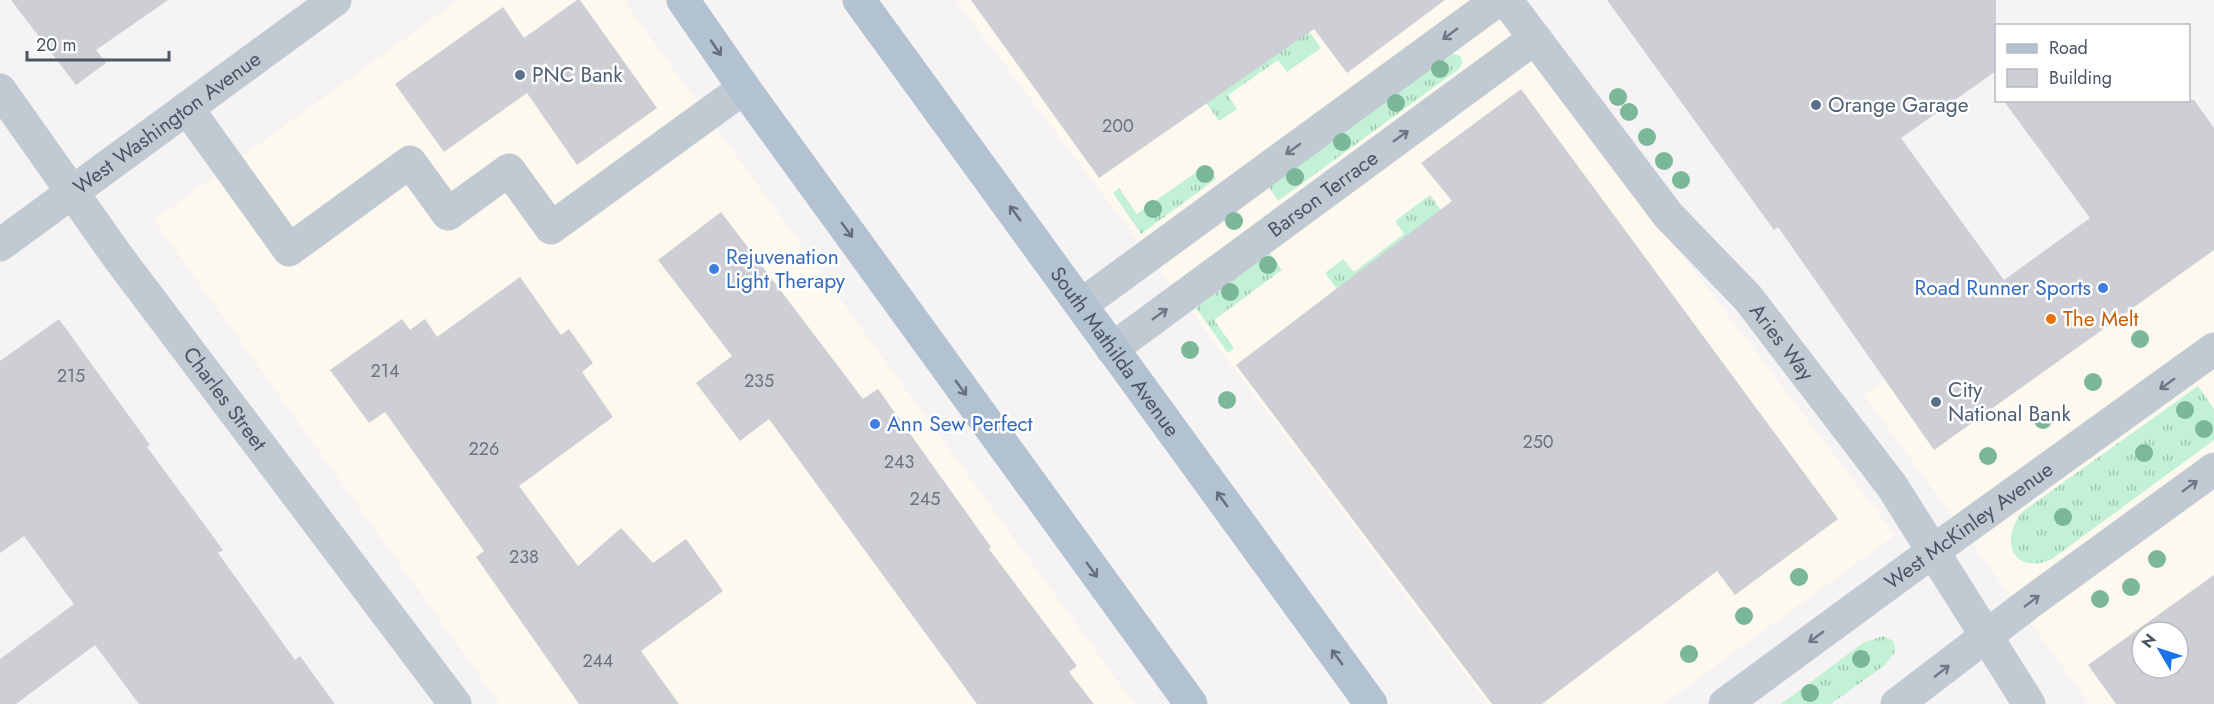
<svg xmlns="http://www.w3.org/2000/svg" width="2214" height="704" font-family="Jost,sans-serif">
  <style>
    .commercial { fill: #fdf9ef; fill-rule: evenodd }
    .grass { fill: url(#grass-tufts) }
    .building { fill: #cdcfd5; fill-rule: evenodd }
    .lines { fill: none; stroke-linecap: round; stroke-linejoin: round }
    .minor { stroke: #c1cad2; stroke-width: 33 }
    .major { stroke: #b3c2d1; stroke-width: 33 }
    .tree { fill: #7bb799 }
    .oneway { stroke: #6e7983 }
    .oneway2 { stroke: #64717d }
    .service-dot { fill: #5c6f8a; stroke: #fff; stroke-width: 2 }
    .shop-dot { fill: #3f7fe0; stroke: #fff; stroke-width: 2 }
    .food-dot { fill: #e8710a; stroke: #fff; stroke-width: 2 }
    .labels { text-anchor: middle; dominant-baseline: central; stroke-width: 5; stroke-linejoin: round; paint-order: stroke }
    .number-label { font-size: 18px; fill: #6b747e }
    .service-label { font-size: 21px; fill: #4e5e75; stroke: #fff; text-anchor: start }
    .street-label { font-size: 21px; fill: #4a5661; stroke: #fff }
    .shop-label { font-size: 21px; fill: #366cbe; stroke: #fff; text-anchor: start }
    .food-label { font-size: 21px; fill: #c56008; stroke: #fff; text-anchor: start }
  </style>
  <defs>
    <pattern id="grass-tufts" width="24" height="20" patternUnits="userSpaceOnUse" patternTransform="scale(1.5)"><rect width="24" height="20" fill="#c3f1d5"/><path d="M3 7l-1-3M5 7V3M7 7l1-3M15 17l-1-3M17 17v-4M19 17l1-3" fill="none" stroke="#a0c6b0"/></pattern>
  </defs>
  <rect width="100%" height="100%" fill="#f5f3f3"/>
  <path class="commercial" d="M 459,0 L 623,0 L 1134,704 L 500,704 L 154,220 Z
    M 956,0 L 1488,0 L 1895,535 L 1663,704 L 1488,704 Z
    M 2214,140 L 2214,704 L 2090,704 L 1864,395 ZM 2142,632 L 2178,632 L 2178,668 L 2142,668 Z"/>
  <path class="grass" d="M 1308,30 L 1321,48 L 1287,72 L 1278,60 L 1228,95 L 1237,109 L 1219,121 L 1206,103 Z
    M 1454,54 L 1460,56 L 1463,62 L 1459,69 L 1278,201 L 1269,187 L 1450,55 Z
    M 1206,165 L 1216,179 L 1141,234 L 1113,193 L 1119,188 L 1137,214 Z
    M 1430,195 L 1446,217 L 1343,297 L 1325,273 L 1343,259 L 1354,272 L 1404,234 L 1395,221 Z
    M 1270,253 L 1282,270 L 1214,320 L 1234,348 L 1228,353 L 1196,308 Z
    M 2198,386 L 2214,409 L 2214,440 L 2052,559 C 2015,576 1998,542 2022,512 Z
    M 1883,636 L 1893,641 L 1895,646 L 1895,652 L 1885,665 L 1831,704 L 1781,704 L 1863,643 Z"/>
  <path class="building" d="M 11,0 L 168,0 L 96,50 L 106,63 L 76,85 Z
    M 577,0 L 580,0 L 657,108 L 577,165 L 527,93 L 444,152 L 395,84 L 503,7 L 524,38 Z
    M 971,0 L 1445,0 L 1347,73 L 1314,29 L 1099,178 Z
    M 1607,0 L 1996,0 L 1996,71 L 1901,138 L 2004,280 L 2090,218 L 2003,100 L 2194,100 L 2214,128 L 2214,250 L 1934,450 L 1778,227 L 1774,230 Z
    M 1521,89 L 1838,519 L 1735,595 L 1717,571 L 1542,704 L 1492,704 L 1236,365 L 1452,201 L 1421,163 Z
    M 721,212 L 863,399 L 878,389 L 991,547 L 989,549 L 1077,666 L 1069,672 L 1094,704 L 977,704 L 769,419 L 740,441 L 696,383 L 732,356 L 658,260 Z
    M 520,277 L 561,335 L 569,329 L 593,363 L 582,372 L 613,417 L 519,486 L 578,566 L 621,528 L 653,563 L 686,539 L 723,591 L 641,651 L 679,704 L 579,704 L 476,557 L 484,551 L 385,412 L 369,423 L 330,370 L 402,319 L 410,330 L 425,319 L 437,337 Z
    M 59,319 L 150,445 L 147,447 L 223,550 L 218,553 L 295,660 L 300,656 L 335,704 L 139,704 L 95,645 L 16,704 L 0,704 L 0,659 L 74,604 L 24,536 L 0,553 L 0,361 Z
    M 2214,575 L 2214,704 L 2116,704 L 2088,665 ZM 2142,632 L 2178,632 L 2178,668 L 2142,668 Z"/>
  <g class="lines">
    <g class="minor">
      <path id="s1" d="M 1506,0 L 1668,215 L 1748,298 L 1892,486 L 2029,704"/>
      <path id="s2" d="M 0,90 L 118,257 L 455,704"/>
      <path d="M 187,108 L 289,250 L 410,162 L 448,214 L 509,170 L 551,228 L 744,88"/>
      <path id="s3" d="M 0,245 L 335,0"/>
      <path d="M 1081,305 L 1498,0"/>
      <path id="s4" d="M 1112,349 L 1535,38"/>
      <path id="s5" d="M 1725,704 L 1932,552 L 2214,349"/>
      <path d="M 1897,704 L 2028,604 L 2214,469"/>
    </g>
    <g class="major">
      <path d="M 683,0 L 744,88 L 1191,704"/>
      <path id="s6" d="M 859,0 L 1371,704"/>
    </g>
  </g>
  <g class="tree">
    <circle cx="1440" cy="69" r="9"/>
    <circle cx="1618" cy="97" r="9"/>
    <circle cx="1396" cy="103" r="9"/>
    <circle cx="1629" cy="112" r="9"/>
    <circle cx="1647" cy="137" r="9"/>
    <circle cx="1342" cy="142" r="9"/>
    <circle cx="1664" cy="161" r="9"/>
    <circle cx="1205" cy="174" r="9"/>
    <circle cx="1295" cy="177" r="9"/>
    <circle cx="1681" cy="180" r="9"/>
    <circle cx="1153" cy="209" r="9"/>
    <circle cx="1234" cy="221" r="9"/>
    <circle cx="1268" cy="265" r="9"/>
    <circle cx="1230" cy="292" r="9"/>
    <circle cx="2140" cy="339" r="9"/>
    <circle cx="1190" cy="350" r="9"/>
    <circle cx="2093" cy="382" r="9"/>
    <circle cx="1227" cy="400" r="9"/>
    <circle cx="2185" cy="410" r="9"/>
    <circle cx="2043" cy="420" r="9"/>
    <circle cx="2204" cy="429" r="9"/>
    <circle cx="2144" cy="453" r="9"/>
    <circle cx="1988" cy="456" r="9"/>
    <circle cx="2063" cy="517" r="9"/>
    <circle cx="2157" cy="559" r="9"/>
    <circle cx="1799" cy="577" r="9"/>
    <circle cx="2131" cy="587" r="9"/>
    <circle cx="2100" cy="599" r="9"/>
    <circle cx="1744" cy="616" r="9"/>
    <circle cx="1689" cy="654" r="9"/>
    <circle cx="1861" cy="659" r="9"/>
    <circle cx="1810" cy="693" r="9"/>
  </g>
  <defs><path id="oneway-shaft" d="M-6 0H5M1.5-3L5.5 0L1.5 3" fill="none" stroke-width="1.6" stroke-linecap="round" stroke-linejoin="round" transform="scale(1.5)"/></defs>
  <g class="oneway">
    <use href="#oneway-shaft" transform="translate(1450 34) rotate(144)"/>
    <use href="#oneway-shaft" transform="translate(1401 136) rotate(-36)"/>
    <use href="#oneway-shaft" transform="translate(1293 149) rotate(144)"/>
    <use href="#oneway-shaft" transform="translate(1160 314) rotate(-36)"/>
    <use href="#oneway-shaft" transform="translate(2167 384) rotate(144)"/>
    <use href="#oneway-shaft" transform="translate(2190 486) rotate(-36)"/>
    <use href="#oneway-shaft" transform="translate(2032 601) rotate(-37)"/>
    <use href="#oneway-shaft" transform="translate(1816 637) rotate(144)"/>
    <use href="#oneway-shaft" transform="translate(1942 671) rotate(-38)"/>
  </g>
  <g class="oneway2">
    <use href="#oneway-shaft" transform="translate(716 48) rotate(56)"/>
    <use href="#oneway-shaft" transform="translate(1015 213) rotate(-126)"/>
    <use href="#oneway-shaft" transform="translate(847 230) rotate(54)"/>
    <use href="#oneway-shaft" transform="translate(961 388) rotate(54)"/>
    <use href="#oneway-shaft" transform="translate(1222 499) rotate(-126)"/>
    <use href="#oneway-shaft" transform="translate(1092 570) rotate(54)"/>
    <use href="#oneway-shaft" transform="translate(1337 657) rotate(-126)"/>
  </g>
  <g class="service-dot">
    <circle cx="520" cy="75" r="6"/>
    <circle cx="1816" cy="105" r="6"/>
    <circle cx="1936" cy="402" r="6"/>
  </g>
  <g class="shop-dot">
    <circle cx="714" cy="269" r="6"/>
    <circle cx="2103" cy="288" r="6"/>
    <circle cx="875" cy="424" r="6"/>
  </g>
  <circle class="food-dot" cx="2051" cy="319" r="6"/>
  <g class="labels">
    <g class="number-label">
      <text x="1118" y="126">200</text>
      <text x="385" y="371">214</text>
      <text x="71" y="376">215</text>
      <text x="759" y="381">235</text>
      <text x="1538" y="442">250</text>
      <text x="484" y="449">226</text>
      <text x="899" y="462">243</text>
      <text x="925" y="499">245</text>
      <text x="524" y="557">238</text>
      <text x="598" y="661">244</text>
    </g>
    <g class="service-label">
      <text x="532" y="75">PNC Bank</text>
      <text x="1828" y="105">Orange Garage</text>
      <text x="1948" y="390">City<tspan x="1948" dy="24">National Bank</tspan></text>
    </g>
    <g class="street-label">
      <text stroke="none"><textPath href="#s3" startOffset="207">West Washington Avenue</textPath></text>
      <text stroke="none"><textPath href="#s4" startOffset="262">Barson Terrace</textPath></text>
      <text stroke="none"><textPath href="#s1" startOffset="440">Aries Way</textPath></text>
      <text stroke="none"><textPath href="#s6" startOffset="435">South Mathilda Avenue</textPath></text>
      <text stroke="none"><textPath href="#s2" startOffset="382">Charles Street</textPath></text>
      <text stroke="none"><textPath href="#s5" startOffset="302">West McKinley Avenue</textPath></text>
    </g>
    <g class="shop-label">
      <text x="726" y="257">Rejuvenation<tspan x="726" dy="24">Light Therapy</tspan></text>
      <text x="2091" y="288" text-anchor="end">Road Runner Sports</text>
      <text x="887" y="424">Ann Sew Perfect</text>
    </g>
    <g class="food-label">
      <text x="2063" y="319">The Melt</text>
    </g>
  </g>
  <rect x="1995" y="24" width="195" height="78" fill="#ffffff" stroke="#b7bbc0" stroke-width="1.5"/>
  <rect x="2007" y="44" width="30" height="9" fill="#b3c2d1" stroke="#b7bbc0" stroke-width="1.5"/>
  <text x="2049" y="54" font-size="18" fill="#4a5661">Road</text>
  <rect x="2007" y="69" width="30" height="18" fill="#cdcfd5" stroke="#b7bbc0" stroke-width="1.5"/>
  <text x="2049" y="84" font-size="18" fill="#4a5661">Building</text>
  <g transform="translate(2160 650) rotate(309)"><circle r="28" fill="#ffffff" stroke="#b7bbc0" stroke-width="1.5"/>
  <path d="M0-4.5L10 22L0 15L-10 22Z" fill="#1a73e8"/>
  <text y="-9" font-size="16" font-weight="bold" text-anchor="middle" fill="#4a5661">N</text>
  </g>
  <path d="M27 51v9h142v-9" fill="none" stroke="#4a5661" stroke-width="3"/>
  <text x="36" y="51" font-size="18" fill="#4a5661" stroke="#ffffff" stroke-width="4.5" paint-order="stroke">20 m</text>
</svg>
